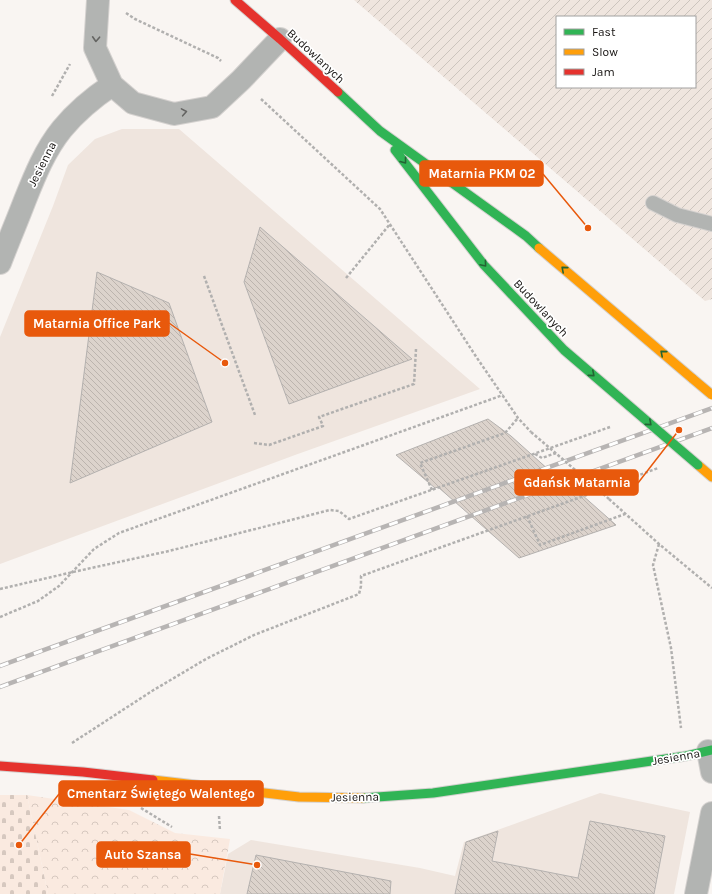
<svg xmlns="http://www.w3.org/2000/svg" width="712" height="894" font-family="Karla,sans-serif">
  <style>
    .built { fill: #efe5de }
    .industrial { fill: url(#industrial-furrows); fill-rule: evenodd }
    .forest { fill: url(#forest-crowns) }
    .cemetery { fill: url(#cemetery-stones) }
    .building { fill: url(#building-back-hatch); stroke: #b4b1af }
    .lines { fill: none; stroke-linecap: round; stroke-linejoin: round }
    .lane-casing { stroke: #d4d1cf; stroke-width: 16 }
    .street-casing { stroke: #d4d1cf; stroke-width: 24 }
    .fast-casing { stroke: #d4d1cf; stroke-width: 11 }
    .slow-casing { stroke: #d4d1cf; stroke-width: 11 }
    .jam-casing { stroke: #d4d1cf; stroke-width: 11 }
    .path { stroke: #b1b0af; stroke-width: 2.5; stroke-dasharray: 3 2; stroke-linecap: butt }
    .lane { stroke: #b2b4b2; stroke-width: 14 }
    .street { stroke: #b2b4b2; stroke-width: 22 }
    .fast { stroke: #30b455; stroke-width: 9 }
    .slow { stroke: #ff9f0a; stroke-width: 9 }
    .jam { stroke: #e5322d; stroke-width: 9 }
    .rail-casing { stroke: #b7b4b3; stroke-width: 4.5 }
    .rail { stroke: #fff; stroke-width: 3; stroke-dasharray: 9; stroke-linecap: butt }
    .fast-bridge-casing { stroke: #d4d1cf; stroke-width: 11; stroke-linecap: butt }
    .slow-bridge-casing { stroke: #d4d1cf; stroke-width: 11; stroke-linecap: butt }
    .path-bridge { stroke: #b1b0af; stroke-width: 2.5; stroke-dasharray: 3 2; stroke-linecap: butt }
    .fast-bridge { stroke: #30b455; stroke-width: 9 }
    .slow-bridge { stroke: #ff9f0a; stroke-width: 9 }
    .oneway { stroke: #646462 }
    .oneway2 { stroke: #236433 }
    .labels { text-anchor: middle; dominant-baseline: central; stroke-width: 3.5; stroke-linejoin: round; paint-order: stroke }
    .street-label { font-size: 12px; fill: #161311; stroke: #fff }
    .leader { fill: none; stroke: #e8590c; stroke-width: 1.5 }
    .callout-dot { fill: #e8590c; stroke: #fff; stroke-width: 1.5 }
    .callout { fill: #e8590c; stroke: #e8590c; stroke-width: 1.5 }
    .callout-label { font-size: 13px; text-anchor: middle; font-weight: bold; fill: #fff }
  </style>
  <defs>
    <pattern id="industrial-furrows" width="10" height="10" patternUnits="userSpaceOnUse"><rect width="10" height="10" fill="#efe5de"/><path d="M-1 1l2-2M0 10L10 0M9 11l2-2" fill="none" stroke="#ccc4bd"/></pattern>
    <pattern id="forest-crowns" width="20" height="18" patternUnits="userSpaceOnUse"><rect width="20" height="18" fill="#faeae0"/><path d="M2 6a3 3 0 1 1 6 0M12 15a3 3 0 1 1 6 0" fill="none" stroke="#d6c8bf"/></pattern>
    <pattern id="cemetery-stones" width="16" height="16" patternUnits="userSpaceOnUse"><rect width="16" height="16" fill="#faeae0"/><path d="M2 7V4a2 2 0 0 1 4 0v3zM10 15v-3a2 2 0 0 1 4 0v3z" fill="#d6c8bf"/></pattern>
    <pattern id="building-back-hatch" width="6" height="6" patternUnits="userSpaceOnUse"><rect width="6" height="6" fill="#dcd3cc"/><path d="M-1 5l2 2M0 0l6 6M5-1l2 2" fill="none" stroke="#bcb4ae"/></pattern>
  </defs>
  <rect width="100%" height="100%" fill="#f9f5f2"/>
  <path class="built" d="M 122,129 L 179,129 L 480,389 L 295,455 L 0,564 L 0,337 L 53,206 L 68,165 L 95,139 Z
    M 600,793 L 690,812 L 674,894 L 220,894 L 228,854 L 251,840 L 420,868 L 455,876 L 464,842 Z"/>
  <path class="industrial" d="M 354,0 L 712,0 L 712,299 L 705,301 ZM 557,17 L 695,17 L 695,87 L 557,87 Z"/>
  <path class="forest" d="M 27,795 L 129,810 L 175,833 L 230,839 L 220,894 L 48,894 Z"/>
  <path class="cemetery" d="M 0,795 L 27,795 L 48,894 L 0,894 Z"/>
  <path class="building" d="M 260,227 L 344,300 L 412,359 L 289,404 L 244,282 Z
    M 97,272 L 169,303 L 212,422 L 70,483 Z
    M 488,419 L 511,436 L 560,480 L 564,479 L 616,525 L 519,558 L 438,487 L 435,488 L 396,455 Z
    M 590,821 L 665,836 L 654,894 L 455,894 L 466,842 L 498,831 L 492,861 L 578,878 Z
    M 256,855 L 391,881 L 390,894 L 247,894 Z"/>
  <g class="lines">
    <defs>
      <path id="lane" d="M 653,203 L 677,215 L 712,224"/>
      <path id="street" d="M 98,0 L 95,48 L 112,85 L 133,103 L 174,114 L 212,107 L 241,80 L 280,39
        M 0,263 C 8,242 17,221 25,200 C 35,175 45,150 62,129 C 76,112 94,97 112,85
        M 708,751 L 712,772
        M 696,894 L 712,813"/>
      <path id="fast" d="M 338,92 L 380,131 L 526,236 L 539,248
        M 395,150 L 484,265 L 564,350 L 620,398
        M 363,798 L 433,793 L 686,756 L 712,750"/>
      <path id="slow" d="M 539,248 L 693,379
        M 698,465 L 712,477
        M 153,780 L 299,797 L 363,798"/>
      <path id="jam" d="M 235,0 L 280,39 L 338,92
        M 0,766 L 83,772 L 153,780"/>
    </defs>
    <use href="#lane" class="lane-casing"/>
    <use href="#street" class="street-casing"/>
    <use href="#fast" class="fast-casing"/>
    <use href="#slow" class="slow-casing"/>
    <use href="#jam" class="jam-casing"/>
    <path class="path" d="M 126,13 L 135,19 L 218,58 L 221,61
      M 52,96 L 70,64
      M 261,99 L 380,209 L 475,355 L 518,418 L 531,432
      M 204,276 L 255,415
      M 346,278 L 390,224
      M 254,443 L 269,445 L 323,426 L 319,417 L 414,384 L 416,349
      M 535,454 L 542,458 L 556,453
      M 432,490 L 420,463 L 505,433 L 518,418
      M 581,497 L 582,491 L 594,486
      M 609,499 L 659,544 L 712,588
      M 527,516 L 540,545 L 625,514
      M 659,544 L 653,565 L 671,648 L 681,728
      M 0,589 L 73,572 L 169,551 L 330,510 L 339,511 L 349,519 L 610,427
      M 0,617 L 38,601 L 59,586 L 94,549 L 119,533 L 503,395
      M 72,743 L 152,691 L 206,659 L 254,635 L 359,594 L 361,586 L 361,576 L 581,497 L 658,468
      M 141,808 L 172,827
      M 219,816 L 220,831"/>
    <use href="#lane" class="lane"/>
    <use href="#street" class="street"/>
    <use href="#fast" class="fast"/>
    <use href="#slow" class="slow"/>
    <use href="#jam" class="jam"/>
    <defs>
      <path id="rail" d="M 0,666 L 712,408
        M 0,687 L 712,428"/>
    </defs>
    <use href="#rail" class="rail-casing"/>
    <use href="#rail" class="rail"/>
    <defs>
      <path id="fast-bridge" d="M 620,398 L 698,465"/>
      <path id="slow-bridge" d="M 693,379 L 712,395"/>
    </defs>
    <use href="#fast-bridge" class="fast-bridge-casing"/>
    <use href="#slow-bridge" class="slow-bridge-casing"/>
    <path class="path-bridge" d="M 531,432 L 609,499"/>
    <use href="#fast-bridge" class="fast-bridge"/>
    <use href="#slow-bridge" class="slow-bridge"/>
  </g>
  <defs><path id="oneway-chevron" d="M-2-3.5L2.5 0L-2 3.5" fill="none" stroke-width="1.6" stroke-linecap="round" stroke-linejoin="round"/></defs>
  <g class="oneway">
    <use href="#oneway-chevron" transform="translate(96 39) rotate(93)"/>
    <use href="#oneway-chevron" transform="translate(184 112) rotate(-10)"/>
  </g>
  <g class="oneway2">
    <use href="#oneway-chevron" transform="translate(404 161) rotate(52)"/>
    <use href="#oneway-chevron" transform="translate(484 264) rotate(50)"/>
    <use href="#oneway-chevron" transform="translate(564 269) rotate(-139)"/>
    <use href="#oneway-chevron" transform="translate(663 353) rotate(-139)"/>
    <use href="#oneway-chevron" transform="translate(592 374) rotate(41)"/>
    <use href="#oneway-chevron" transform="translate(649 423) rotate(41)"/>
  </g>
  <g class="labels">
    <g class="street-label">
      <text transform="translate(316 56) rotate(43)">Budowlanych</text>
      <text transform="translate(42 164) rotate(-63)">Jesienna</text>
      <text transform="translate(541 308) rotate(47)">Budowlanych</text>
      <text transform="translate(676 757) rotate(-10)">Jesienna</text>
      <text transform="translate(355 797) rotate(-1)">Jesienna</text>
    </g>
  </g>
  <path class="leader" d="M588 228L543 174M225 363L169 323M679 430L638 483M19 845L59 794M257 865L190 854"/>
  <g class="callout-dot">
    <circle cx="588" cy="228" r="4"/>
    <circle cx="225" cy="363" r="4"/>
    <circle cx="679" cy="430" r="4"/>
    <circle cx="19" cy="845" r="4"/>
    <circle cx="257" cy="865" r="4"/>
  </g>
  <g class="callout">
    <rect x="420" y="161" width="123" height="25" rx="4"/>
    <rect x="25" y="311" width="144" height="25" rx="4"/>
    <rect x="515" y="470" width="123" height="25" rx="4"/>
    <rect x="59" y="781" width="204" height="25" rx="4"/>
    <rect x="97" y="842" width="93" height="25" rx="4"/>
  </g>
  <g class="callout-label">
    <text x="482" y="178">Matarnia PKM 02</text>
    <text x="97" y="328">Matarnia Office Park</text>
    <text x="577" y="487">Gdańsk Matarnia</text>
    <text x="161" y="798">Cmentarz Świętego Walentego</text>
    <text x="143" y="859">Auto Szansa</text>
  </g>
  <rect x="556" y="16" width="140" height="72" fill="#ffffff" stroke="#a2a1a0"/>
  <rect x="564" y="29" width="20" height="6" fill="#30b455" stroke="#a2a1a0"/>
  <text x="592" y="36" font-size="12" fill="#161311">Fast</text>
  <rect x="564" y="49" width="20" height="6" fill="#ff9f0a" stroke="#a2a1a0"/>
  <text x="592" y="56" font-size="12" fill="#161311">Slow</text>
  <rect x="564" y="69" width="20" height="6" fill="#e5322d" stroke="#a2a1a0"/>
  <text x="592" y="76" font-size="12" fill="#161311">Jam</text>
</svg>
